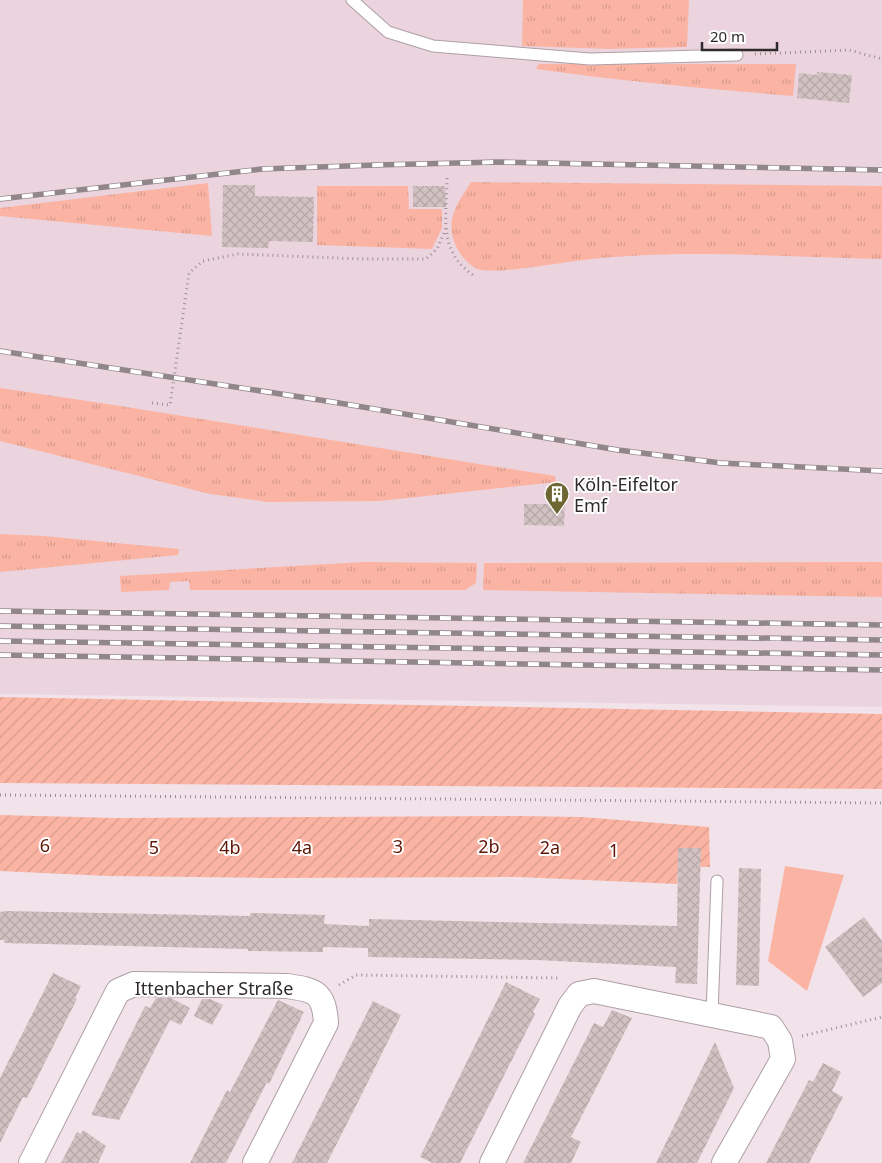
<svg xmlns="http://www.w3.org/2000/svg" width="882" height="1163" font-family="'Noto Sans',sans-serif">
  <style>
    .built { fill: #ebd4de }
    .grass { fill: url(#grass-tufts) }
    .garden { fill: url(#garden-furrows) }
    .pitch { fill: #fbb4a3 }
    .building { fill: url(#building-cross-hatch) }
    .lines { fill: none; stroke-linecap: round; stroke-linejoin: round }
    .service-casing { stroke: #ad9fa5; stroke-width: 13 }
    .minor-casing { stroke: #ad9fa5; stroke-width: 26 }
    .path { stroke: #9b9095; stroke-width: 3; stroke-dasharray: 1 4; stroke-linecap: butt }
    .service { stroke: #fff; stroke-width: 11 }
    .minor { stroke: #fff; stroke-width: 24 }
    .rail-casing { stroke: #91878b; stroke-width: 5.5 }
    .rail { stroke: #fff; stroke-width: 4; stroke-dasharray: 11; stroke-linecap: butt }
    .labels { text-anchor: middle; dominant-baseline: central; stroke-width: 4; stroke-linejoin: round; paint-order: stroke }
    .poi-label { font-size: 18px; fill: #2f2a2c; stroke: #fff; text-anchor: start }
    .park-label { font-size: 18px; fill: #5f1707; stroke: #fff }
    .street-label { font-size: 18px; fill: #2f2a2c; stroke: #fff }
  </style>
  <defs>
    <pattern id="grass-tufts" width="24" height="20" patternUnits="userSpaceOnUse" patternTransform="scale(1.25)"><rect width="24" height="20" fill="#fbb4a3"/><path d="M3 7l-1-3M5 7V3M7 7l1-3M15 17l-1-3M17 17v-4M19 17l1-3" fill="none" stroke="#d79b8c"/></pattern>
    <pattern id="garden-furrows" width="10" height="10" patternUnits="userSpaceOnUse" patternTransform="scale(1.25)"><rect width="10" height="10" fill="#fbb4a3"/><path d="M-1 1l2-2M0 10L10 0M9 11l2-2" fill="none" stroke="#d79b8c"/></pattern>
    <pattern id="building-cross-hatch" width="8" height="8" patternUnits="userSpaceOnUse" patternTransform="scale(1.25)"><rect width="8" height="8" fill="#d2c1c3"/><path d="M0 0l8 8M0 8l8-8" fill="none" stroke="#b5a6a8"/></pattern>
  </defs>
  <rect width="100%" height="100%" fill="#f2e3ea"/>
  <path class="built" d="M 0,0 L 882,0 L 882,707 L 0,694 Z"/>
  <path class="grass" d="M 523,0 L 689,0 L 687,47 L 609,49 L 522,46 Z
    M 539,64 L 796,64 L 793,96 C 707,89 621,81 536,69 Z
    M 471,182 L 882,186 L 882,259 C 781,257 677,248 576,261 C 558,263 488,276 475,268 C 459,258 447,235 453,216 C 456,204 464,193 471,182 Z
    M 208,183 L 212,236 L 0,216 L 0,208 Z
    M 317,186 L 408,186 L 409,209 L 442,209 L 442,228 L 432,249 L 317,245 Z
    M 0,388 C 186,415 370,447 555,476 L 556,482 L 379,501 L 268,502 L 210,494 L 0,441 Z
    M 0,534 L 44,536 L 179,549 L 178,555 L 0,572 Z
    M 365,562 L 477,563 L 476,583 L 465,590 L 190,590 L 189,581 L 170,582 L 169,590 L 121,592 L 120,576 Z
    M 882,562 L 882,597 L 483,590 L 484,563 Z"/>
  <path class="garden" d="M 0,697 L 882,714 L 882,789 L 0,783 Z
    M 0,815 L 117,818 L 519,816 L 582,817 L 709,827 L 710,867 L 678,867 L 677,884 L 518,877 L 266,878 L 108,876 L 0,871 Z"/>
  <path class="pitch" d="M 785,866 L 844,875 L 807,991 L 768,961 Z"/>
  <path class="building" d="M 817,72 L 852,75 L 849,103 L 797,98 L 799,73 L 817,75 Z
    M 223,185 L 255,185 L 255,196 L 314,197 L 313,242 L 269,241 L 268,248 L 222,247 Z
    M 413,186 L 445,186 L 446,207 L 413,207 Z
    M 524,504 L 565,504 L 564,526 L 524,525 Z
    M 678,848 L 701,848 L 697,984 L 675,983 L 676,967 L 537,960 L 368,957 L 368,948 L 323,947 L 323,952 L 248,951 L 248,949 L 4,943 L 4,940 L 0,940 L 0,912 L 5,911 L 250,916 L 250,913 L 325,915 L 324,924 L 346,925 L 369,926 L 369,919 L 677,926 Z
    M 739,868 L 761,869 L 759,986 L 736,985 Z
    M 864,917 L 882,941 L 882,983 L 863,997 L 825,947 Z
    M 53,973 L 81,986 L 75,998 L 77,999 L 27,1098 L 23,1097 L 0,1143 L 0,1078 Z
    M 506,982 L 540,999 L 533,1012 L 535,1014 L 460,1163 L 433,1163 L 420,1157 Z
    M 156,998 L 171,998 L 190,1008 L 181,1025 L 170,1020 L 119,1120 L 91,1115 L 145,1006 L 150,1008 Z
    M 202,999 L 210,999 L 223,1005 L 212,1025 L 194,1016 Z
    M 278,1000 L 304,1012 L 269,1084 L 267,1082 L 226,1163 L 190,1163 L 227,1090 L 230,1092 Z
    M 373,1001 L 401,1015 L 361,1096 L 327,1163 L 292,1163 Z
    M 612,1010 L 632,1018 L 571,1137 L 581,1142 L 571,1163 L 523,1163 L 594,1023 L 603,1027 Z
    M 715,1042 L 734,1088 L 697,1163 L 656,1163 Z
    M 823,1063 L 841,1072 L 832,1091 L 843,1097 L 809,1163 L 766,1163 L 809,1080 L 813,1082 Z
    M 83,1130 L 106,1146 L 98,1163 L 61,1163 L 77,1132 L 81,1134 Z"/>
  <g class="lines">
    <defs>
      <path id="service" d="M 352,0 L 388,32 L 433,46 L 590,59 L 737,55
        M 712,1014 L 717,881"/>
      <path id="minor" d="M 31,1163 L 118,991 L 134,984 L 287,986 C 315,990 324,992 326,1023 L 255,1163
        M 492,1163 L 570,1006 L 579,994 L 594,991 L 771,1027 L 780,1041 L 783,1059 L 724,1163"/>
    </defs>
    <use href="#service" class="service-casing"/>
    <use href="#minor" class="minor-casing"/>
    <path class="path" d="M 755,54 L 849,50 L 882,59
      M 447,178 C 447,217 437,250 473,275
      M 152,403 L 170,405 L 189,273 L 203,261 L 238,254 L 364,259 L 426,259 L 437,249 L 447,226
      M 0,795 L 882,803
      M 339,985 L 356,975 L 560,978
      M 802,1036 L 882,1017"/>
    <use href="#service" class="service"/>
    <use href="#minor" class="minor"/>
    <defs>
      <path id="rail" d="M 0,199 L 262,169 L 376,165 L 498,162 L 882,170
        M 0,351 L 333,402 L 618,450 L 721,463 L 882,471
        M 0,611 L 882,625
        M 0,626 L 882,640
        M 0,641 L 882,655
        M 0,655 L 882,670"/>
    </defs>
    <use href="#rail" class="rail-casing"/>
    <use href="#rail" class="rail"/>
  </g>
  <defs>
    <symbol id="building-pin" viewBox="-11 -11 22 30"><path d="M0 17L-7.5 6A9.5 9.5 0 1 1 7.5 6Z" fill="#6e6733" stroke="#fff"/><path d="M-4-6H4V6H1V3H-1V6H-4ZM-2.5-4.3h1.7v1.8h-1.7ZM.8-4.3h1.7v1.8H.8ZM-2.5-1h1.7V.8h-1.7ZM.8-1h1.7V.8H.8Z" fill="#fff"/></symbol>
  </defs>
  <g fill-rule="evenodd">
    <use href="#building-pin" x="543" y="480" width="28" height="38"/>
  </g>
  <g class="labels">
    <g class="poi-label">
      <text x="574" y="484">Köln-Eifeltor<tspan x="574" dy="21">Emf</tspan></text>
    </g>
    <g class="park-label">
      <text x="45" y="845">6</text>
      <text x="398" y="846">3</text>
      <text x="489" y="846">2b</text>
      <text x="154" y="847">5</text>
      <text x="230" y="847">4b</text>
      <text x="302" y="847">4a</text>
      <text x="550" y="847">2a</text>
      <text x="614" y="850">1</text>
    </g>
    <g class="street-label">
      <text x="214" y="988">Ittenbacher Straße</text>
    </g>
  </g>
  <path d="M702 42v8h75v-8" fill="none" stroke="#2f2a2c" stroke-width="2.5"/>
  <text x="710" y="42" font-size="15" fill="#2f2a2c" stroke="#ffffff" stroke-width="4" paint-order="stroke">20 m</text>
</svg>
